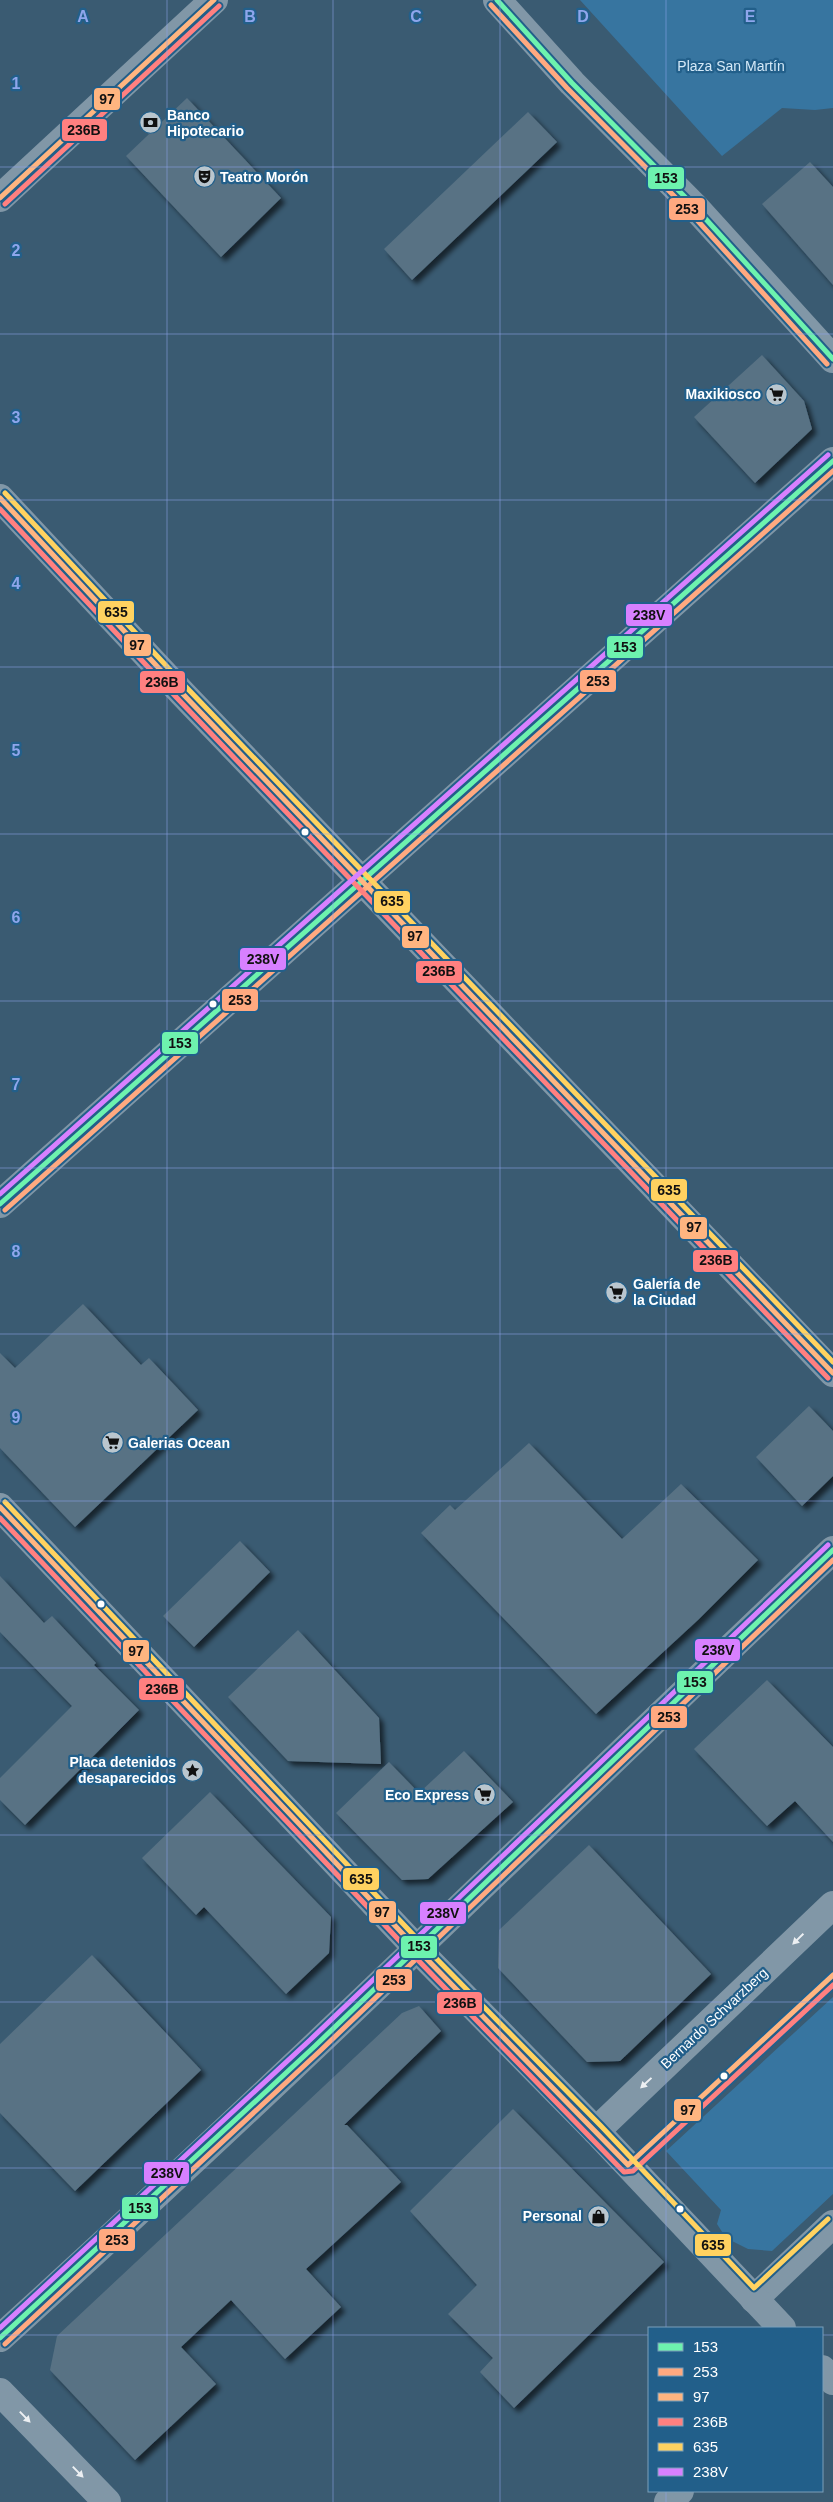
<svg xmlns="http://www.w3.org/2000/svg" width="833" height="2502" font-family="Helvetica,sans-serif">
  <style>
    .green { fill: #3775a0 }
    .building { fill: #587284; filter: url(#shadow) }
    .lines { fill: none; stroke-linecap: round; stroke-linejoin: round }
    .minor { stroke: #8197a7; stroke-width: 28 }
    .tertiary { stroke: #8197a7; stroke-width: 28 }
    .primary { stroke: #8096a5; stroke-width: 28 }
    .bus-1-casing { stroke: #225f8a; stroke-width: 9 }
    .bus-2-casing { stroke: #225f8a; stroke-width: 9 }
    .bus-3-casing { stroke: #225f8a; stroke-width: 9 }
    .bus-4-casing { stroke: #225f8a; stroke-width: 9 }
    .bus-5-casing { stroke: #225f8a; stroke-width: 9 }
    .bus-6-casing { stroke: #225f8a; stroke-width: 9 }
    .bus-1 { stroke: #6df2ae; stroke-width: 5 }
    .bus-2 { stroke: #ffa980; stroke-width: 5 }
    .bus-3 { stroke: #ffb580; stroke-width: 5 }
    .bus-4 { stroke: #ff8080; stroke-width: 5 }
    .bus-5 { stroke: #ffd260; stroke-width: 5 }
    .bus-6 { stroke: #d880ff; stroke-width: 5 }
    .oneway { fill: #eceff2 }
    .grid { fill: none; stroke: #8ea6ec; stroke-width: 1; stroke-opacity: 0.55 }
    .bus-dot { fill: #fff; stroke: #225f8a; stroke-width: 2 }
    .labels { text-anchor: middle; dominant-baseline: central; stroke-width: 4.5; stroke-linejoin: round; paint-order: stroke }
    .park-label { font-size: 14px; fill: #d4e9f8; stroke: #225f8a }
    .poi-label { font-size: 14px; font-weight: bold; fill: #fff; stroke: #225f8a; text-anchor: start }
    .street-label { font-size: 14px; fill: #fff; stroke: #225f8a }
    .grid-label { font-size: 16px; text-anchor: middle; font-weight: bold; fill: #8ea6ec; stroke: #225f8a; stroke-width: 4.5; stroke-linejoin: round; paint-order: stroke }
    .line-badge { stroke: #225f8a; stroke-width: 2 }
    .pale-badge-label { font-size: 14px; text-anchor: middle; font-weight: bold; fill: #111 }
  </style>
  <defs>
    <filter id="shadow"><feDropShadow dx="4.5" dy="4.5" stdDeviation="2.5" flood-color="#0009"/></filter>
  </defs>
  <rect width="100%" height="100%" fill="#3a5b72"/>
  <path class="green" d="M 580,0 L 833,0 L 833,108 L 815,110 L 782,108 L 722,156 Z
    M 833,1997 L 833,2194 L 772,2251 L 748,2249 L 726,2238 L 717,2224 L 721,2210 L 666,2151 Z"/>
  <path class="building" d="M 187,98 L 281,198 L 221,257 L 126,156 Z
    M 528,112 L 557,142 L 412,280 L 384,249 Z
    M 810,162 L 833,187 L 833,285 L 762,204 Z
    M 762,355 L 804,401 L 812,429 L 755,483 L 694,417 Z
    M 83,1304 L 141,1365 L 149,1358 L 198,1410 L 75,1527 L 0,1448 L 0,1353 L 15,1368 Z
    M 809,1406 L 833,1431 L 833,1476 L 802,1506 L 756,1457 Z
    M 529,1443 L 622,1539 L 681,1484 L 758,1560 L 699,1619 L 596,1714 L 421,1533 L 450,1505 L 455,1510 Z
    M 240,1541 L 270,1572 L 194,1647 L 163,1616 Z
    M 0,1576 L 44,1623 L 52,1616 L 96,1663 L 94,1665 L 139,1710 L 25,1825 L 0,1800 L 0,1778 L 72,1706 L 0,1632 Z
    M 298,1630 L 379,1718 L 381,1764 L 288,1761 L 228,1697 Z
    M 767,1680 L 833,1747 L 833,1842 L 795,1801 L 767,1826 L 694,1749 Z
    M 464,1751 L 513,1802 L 428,1879 L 402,1880 L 336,1813 L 389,1762 L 419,1793 Z
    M 210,1792 L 331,1917 L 329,1953 L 286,1994 L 204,1907 L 196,1915 L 142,1858 Z
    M 589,1845 L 711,1974 L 620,2061 L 587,2062 L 498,1968 L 499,1930 Z
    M 92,1955 L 201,2070 L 75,2191 L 0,2113 L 0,2044 Z
    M 419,2006 L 441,2031 L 344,2125 L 347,2125 L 401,2182 L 306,2269 L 341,2307 L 285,2359 L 231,2300 L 181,2347 L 216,2384 L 135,2460 L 50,2370 L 57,2336 L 402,2013 Z
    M 513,2109 L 664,2262 L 514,2408 L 480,2372 L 493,2358 L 448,2314 L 477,2285 L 410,2211 Z"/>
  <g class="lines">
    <path class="minor" d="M 0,198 L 214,0
      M 0,498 L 182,693 L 833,1373
      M 596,2131 L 833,1905
      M 754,2299 L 833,2224
      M 0,2392 L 107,2502
      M 668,2502 L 680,2491"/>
    <path class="tertiary" d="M 497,0 L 572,83 L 693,205 L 833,359
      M 0,1204 L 833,461
      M 0,1507 L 418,1950 L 596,2131 L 782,2328
      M 822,2369 L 833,2381"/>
    <path class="primary" d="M 0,2338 C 284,2082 556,1813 833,1550"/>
    <defs>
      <path id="bus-1" d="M 497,0 L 572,83 L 693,205 L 833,359
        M 0,1204 L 833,461
        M 0,2338 L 315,2046 L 833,1550"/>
      <path id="bus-2" d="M 491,5 L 567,88 L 688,210 L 827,364
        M 5,1210 L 833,471
        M 5,2344 L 320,2051 L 833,1560"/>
      <path id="bus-3" d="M 0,198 L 214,0
        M 0,498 L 182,693 L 833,1373
        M 0,1507 L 418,1950 L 628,2165 L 833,1975"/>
      <path id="bus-4" d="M 5,204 L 219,6
        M 0,509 L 177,698 L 828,1378
        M 0,1518 L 413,1955 L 624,2172 L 633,2171 L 833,1985"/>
      <path id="bus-5" d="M 5,493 L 187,688 L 833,1362
        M 5,1502 L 423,1945 L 601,2126 L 754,2288 L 828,2219"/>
      <path id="bus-6" d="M 0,1194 L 828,455
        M 0,2328 L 310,2040 L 828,1545"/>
    </defs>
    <use href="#bus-1" class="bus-1-casing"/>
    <use href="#bus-2" class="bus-2-casing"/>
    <use href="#bus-3" class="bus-3-casing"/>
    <use href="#bus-4" class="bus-4-casing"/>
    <use href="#bus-5" class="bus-5-casing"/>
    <use href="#bus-6" class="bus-6-casing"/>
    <use href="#bus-1" class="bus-1"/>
    <use href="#bus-2" class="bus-2"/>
    <use href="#bus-3" class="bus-3"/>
    <use href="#bus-4" class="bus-4"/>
    <use href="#bus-5" class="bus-5"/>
    <use href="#bus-6" class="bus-6"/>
  </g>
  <defs><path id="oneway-solid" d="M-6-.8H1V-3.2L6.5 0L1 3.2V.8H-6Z" transform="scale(1.25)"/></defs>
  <g class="oneway">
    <use href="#oneway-solid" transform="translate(798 1939) rotate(136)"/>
    <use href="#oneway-solid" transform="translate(646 2083) rotate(137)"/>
    <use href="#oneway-solid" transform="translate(25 2417) rotate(46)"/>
    <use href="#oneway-solid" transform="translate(78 2472) rotate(46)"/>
  </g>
  <path class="grid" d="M 167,0 L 167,2502M 333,0 L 333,2502M 500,0 L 500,2502M 666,0 L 666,2328M 0,167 L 833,167M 0,334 L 833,334M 0,500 L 833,500M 0,667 L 833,667M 0,834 L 833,834M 0,1001 L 833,1001M 0,1168 L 833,1168M 0,1334 L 833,1334M 0,1501 L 833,1501M 0,1668 L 833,1668M 0,1835 L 833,1835M 0,2002 L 833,2002M 0,2168 L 833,2168M 0,2335 L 649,2335M 822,2335 L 833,2335M 666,2491 L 666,2502"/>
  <defs>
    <symbol id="bank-disc" viewBox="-11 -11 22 22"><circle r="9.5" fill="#bac6ce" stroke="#225f8a"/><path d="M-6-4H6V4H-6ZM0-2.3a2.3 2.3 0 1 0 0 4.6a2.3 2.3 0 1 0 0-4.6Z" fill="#111"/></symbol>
    <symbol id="theatre-disc" viewBox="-11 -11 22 22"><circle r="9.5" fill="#bac6ce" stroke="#225f8a"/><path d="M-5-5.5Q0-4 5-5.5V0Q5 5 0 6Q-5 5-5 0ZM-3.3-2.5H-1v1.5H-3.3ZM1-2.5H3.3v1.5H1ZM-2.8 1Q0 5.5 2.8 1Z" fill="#111"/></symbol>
    <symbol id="supermarket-disc" viewBox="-11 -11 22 22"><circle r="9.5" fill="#bac6ce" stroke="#225f8a"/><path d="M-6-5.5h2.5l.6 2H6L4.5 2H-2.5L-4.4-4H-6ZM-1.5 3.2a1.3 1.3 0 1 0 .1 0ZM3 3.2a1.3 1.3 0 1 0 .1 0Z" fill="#111"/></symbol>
    <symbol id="sight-disc" viewBox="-11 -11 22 22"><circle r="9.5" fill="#bac6ce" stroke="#225f8a"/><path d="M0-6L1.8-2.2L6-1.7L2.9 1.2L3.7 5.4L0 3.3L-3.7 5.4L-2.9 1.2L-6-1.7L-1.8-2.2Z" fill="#111"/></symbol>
    <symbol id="shop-disc" viewBox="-11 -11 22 22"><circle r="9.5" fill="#bac6ce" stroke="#225f8a"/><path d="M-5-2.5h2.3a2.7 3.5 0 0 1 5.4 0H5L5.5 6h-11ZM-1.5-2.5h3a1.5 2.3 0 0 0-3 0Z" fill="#111"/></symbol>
  </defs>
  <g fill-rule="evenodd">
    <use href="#bank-disc" x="138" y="110" width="25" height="25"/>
    <use href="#theatre-disc" x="192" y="164" width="25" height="25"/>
    <use href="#supermarket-disc" x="764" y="382" width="25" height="25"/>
    <use href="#supermarket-disc" x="604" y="1280" width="25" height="25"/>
    <use href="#supermarket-disc" x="100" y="1430" width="25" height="25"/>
    <use href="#sight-disc" x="180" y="1758" width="25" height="25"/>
    <use href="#supermarket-disc" x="472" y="1782" width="25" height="25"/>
    <use href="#shop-disc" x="586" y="2204" width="25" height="25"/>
  </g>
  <g class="bus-dot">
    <circle cx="305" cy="832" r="4.5"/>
    <circle cx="213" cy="1004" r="4.5"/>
    <circle cx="101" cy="1604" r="4.5"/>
    <circle cx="724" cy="2076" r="4.5"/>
    <circle cx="680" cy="2209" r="4.5"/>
  </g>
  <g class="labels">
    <g class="park-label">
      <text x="731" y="66">Plaza San Martín</text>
    </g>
    <g class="poi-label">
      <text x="167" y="115">Banco<tspan x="167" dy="16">Hipotecario</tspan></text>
      <text x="220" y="177">Teatro Morón</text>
      <text x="761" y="394" text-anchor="end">Maxikiosco</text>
      <text x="633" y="1284">Galería de<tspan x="633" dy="16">la Ciudad</tspan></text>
      <text x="128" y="1443">Galerias Ocean</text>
      <text x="176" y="1762" text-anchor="end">Placa detenidos<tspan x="176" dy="16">desaparecidos</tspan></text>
      <text x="469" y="1795" text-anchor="end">Eco Express</text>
      <text x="582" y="2216" text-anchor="end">Personal</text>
    </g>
    <g class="street-label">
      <text transform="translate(714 2018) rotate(-43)">Bernardo Schvarzberg</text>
    </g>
  </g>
  <g class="grid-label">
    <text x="83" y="22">A</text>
    <text x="250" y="22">B</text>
    <text x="416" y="22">C</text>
    <text x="583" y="22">D</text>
    <text x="750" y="22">E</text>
    <text x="16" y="89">1</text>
    <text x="16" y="256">2</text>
    <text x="16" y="423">3</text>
    <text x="16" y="589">4</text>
    <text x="16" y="756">5</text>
    <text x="16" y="923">6</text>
    <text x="16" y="1090">7</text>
    <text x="16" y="1257">8</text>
    <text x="16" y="1423">9</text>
  </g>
  <g class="line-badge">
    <rect x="93" y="87" width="28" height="24" rx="5" fill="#ffb580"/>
    <rect x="61" y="118" width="47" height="24" rx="5" fill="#ff8080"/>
    <rect x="647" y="166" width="38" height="24" rx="5" fill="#6df2ae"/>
    <rect x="668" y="197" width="38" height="24" rx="5" fill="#ffa980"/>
    <rect x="97" y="600" width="38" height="24" rx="5" fill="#ffd260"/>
    <rect x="625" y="603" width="48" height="24" rx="5" fill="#d880ff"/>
    <rect x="123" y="633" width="29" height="24" rx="5" fill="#ffb580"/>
    <rect x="606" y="635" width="38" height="24" rx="5" fill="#6df2ae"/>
    <rect x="579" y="669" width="38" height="24" rx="5" fill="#ffa980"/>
    <rect x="139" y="670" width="47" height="24" rx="5" fill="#ff8080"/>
    <rect x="373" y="890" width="38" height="24" rx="5" fill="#ffd260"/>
    <rect x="401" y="925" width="29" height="24" rx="5" fill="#ffb580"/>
    <rect x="239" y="947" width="48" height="24" rx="5" fill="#d880ff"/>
    <rect x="415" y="960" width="48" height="24" rx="5" fill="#ff8080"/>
    <rect x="221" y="988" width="38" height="24" rx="5" fill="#ffa980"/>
    <rect x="161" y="1031" width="38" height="24" rx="5" fill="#6df2ae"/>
    <rect x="650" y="1178" width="38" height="24" rx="5" fill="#ffd260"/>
    <rect x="679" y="1216" width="29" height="24" rx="5" fill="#ffb580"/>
    <rect x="692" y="1249" width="47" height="24" rx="5" fill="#ff8080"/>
    <rect x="694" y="1638" width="47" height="24" rx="5" fill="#d880ff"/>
    <rect x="122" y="1639" width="28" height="24" rx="5" fill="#ffb580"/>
    <rect x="676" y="1670" width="38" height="24" rx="5" fill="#6df2ae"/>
    <rect x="138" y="1677" width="47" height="24" rx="5" fill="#ff8080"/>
    <rect x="650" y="1705" width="38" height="24" rx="5" fill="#ffa980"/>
    <rect x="342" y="1867" width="38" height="24" rx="5" fill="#ffd260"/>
    <rect x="368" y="1900" width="29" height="24" rx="5" fill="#ffb580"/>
    <rect x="419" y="1901" width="48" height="24" rx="5" fill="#d880ff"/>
    <rect x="400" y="1935" width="38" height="24" rx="5" fill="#6df2ae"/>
    <rect x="375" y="1968" width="38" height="24" rx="5" fill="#ffa980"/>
    <rect x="436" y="1991" width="47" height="24" rx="5" fill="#ff8080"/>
    <rect x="673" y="2098" width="29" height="24" rx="5" fill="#ffb580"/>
    <rect x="143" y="2161" width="47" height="24" rx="5" fill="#d880ff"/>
    <rect x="121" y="2196" width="38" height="24" rx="5" fill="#6df2ae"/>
    <rect x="98" y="2228" width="38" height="24" rx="5" fill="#ffa980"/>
    <rect x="694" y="2233" width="38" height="24" rx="5" fill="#ffd260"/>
  </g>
  <g class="pale-badge-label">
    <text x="107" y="104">97</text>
    <text x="84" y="135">236B</text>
    <text x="666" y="183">153</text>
    <text x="687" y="214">253</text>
    <text x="116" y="617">635</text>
    <text x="649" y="620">238V</text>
    <text x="137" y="650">97</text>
    <text x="625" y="652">153</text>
    <text x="598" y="686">253</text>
    <text x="162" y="687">236B</text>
    <text x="392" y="906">635</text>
    <text x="415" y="941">97</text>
    <text x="263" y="964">238V</text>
    <text x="439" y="976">236B</text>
    <text x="240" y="1005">253</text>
    <text x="180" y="1048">153</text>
    <text x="669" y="1195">635</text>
    <text x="694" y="1232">97</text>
    <text x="716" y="1265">236B</text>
    <text x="718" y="1655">238V</text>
    <text x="136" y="1656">97</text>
    <text x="695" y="1687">153</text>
    <text x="162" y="1694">236B</text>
    <text x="669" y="1722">253</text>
    <text x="361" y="1884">635</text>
    <text x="382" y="1917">97</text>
    <text x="443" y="1918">238V</text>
    <text x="419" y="1951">153</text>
    <text x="394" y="1985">253</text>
    <text x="460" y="2008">236B</text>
    <text x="688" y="2115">97</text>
    <text x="167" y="2178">238V</text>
    <text x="140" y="2213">153</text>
    <text x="117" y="2245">253</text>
    <text x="713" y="2250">635</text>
  </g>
  <rect x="648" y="2327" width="175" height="165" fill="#225f8a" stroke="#7a9fb9"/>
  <rect x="658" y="2343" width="25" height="8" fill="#6df2ae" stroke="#7a9fb9"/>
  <text x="693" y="2352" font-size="15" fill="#ffffff">153</text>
  <rect x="658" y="2368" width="25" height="8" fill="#ffa980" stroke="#7a9fb9"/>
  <text x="693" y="2377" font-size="15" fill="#ffffff">253</text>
  <rect x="658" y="2393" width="25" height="8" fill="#ffb580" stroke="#7a9fb9"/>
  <text x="693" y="2402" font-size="15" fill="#ffffff">97</text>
  <rect x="658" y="2418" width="25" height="8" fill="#ff8080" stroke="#7a9fb9"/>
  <text x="693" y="2427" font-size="15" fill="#ffffff">236B</text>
  <rect x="658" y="2443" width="25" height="8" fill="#ffd260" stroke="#7a9fb9"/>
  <text x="693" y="2452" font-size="15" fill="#ffffff">635</text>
  <rect x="658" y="2468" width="25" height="8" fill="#d880ff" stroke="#7a9fb9"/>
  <text x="693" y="2477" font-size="15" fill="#ffffff">238V</text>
</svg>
